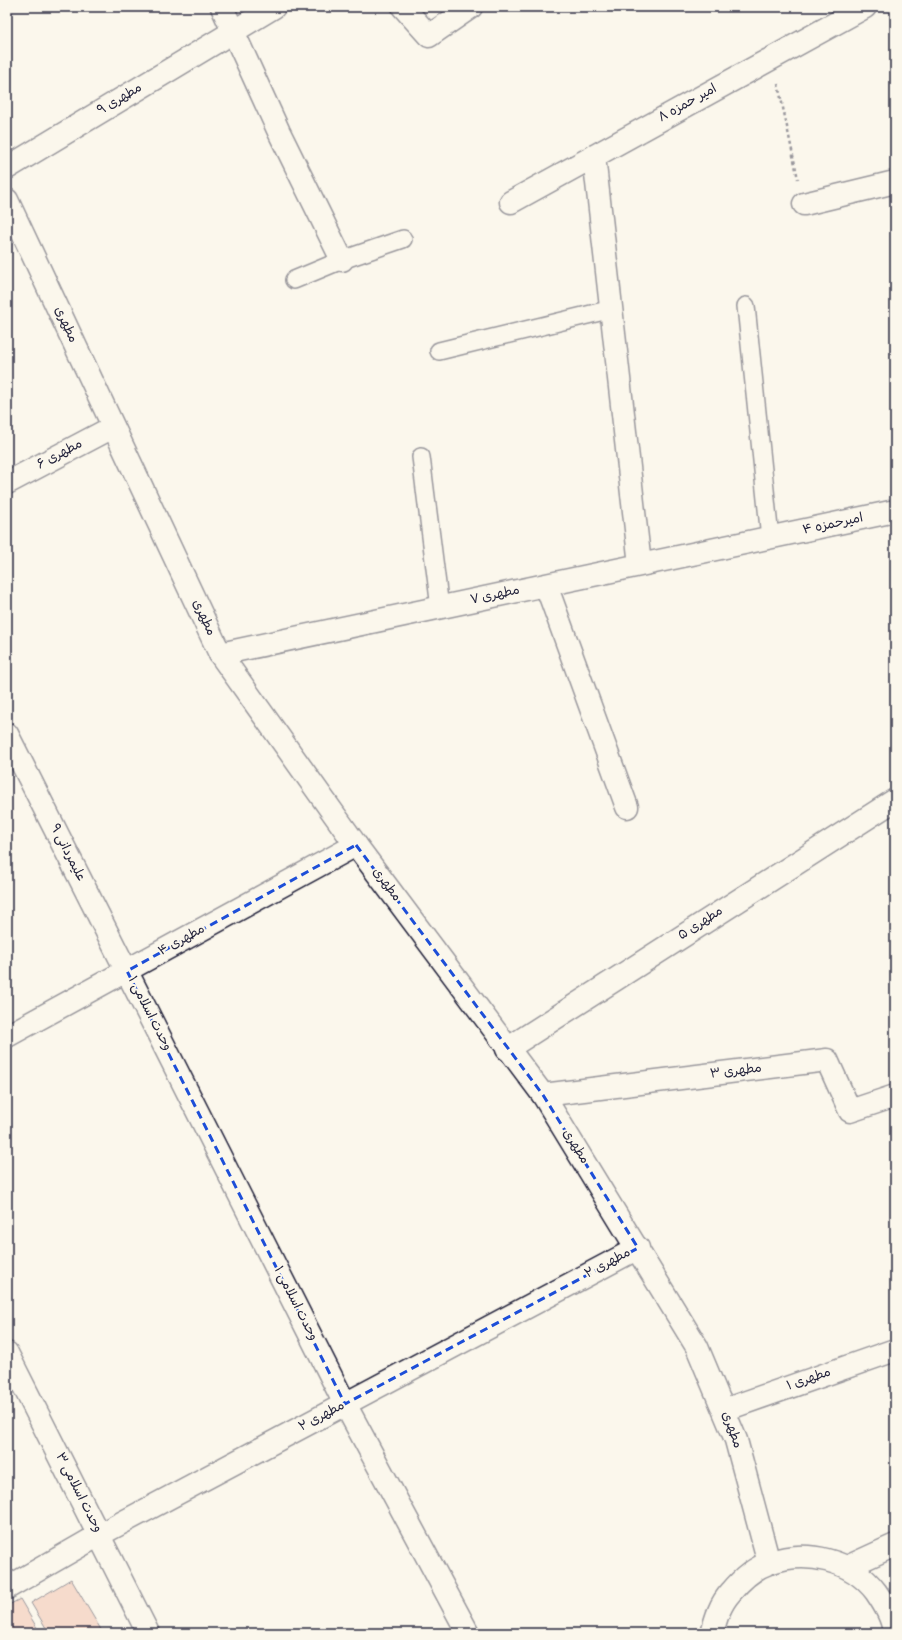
<svg xmlns="http://www.w3.org/2000/svg" width="902" height="1640" font-family="Dekko,'Playpen Sans Arabic',sans-serif">
  <style>
    .building { fill: #efb8a5; stroke: #22223b }
    .lines { fill: none; stroke-linecap: round; stroke-linejoin: round }
    .service-casing { stroke: #22223b; stroke-width: 20 }
    .minor-casing { stroke: #22223b; stroke-width: 25 }
    .tertiary-casing { stroke: #22223b; stroke-width: 25 }
    .secondary-casing { stroke: #22223b; stroke-width: 25 }
    .path { stroke: #22223b; stroke-width: 2.5; stroke-dasharray: 3 3; stroke-linecap: butt }
    .service { stroke: #fbf7ec; stroke-width: 17 }
    .minor { stroke: #fbf7ec; stroke-width: 22 }
    .tertiary { stroke: #fbf7ec; stroke-width: 22 }
    .secondary { stroke: #fbf7ec; stroke-width: 22 }
    .marked { fill: none; stroke: #1d4ed8; stroke-width: 3; stroke-dasharray: 8 5; stroke-linejoin: round }
    .labels { text-anchor: middle; dominant-baseline: central; stroke-width: 4; stroke-linejoin: round; paint-order: stroke }
    .street-label { font-size: 13px; fill: #22223b; stroke: #fbf7ec }
  </style>
  <rect width="100%" height="100%" fill="#fbf7ec"/>
  <filter id="ink" filterUnits="userSpaceOnUse"><feTurbulence type="fractalNoise" baseFrequency=".025" numOctaves="2"/><feDisplacementMap in="SourceGraphic" scale="8" xChannelSelector="R" yChannelSelector="G"/><feConvolveMatrix kernelMatrix="1 2 1 2 8 2 1 2 1" color-interpolation-filters="sRGB"/></filter>
  <g filter="url(#ink)">
    <path class="building" d="M 71,1579 L 103,1633 L 49,1633 L 31,1603 Z
      M 20,1599 L 40,1633 L 7,1633 L 7,1606 Z"/>
    <g class="lines">
      <defs>
        <path id="service" d="M 294,280 L 342,260 L 403,239
          M 746,306 L 770,538
          M 439,351 L 612,309
          M 421,457 L 440,608"/>
        <path id="minor" d="M 222,7 L 279,132 L 342,260
          M 403,7 L 429,36 L 471,7
          M 594,156 L 640,565
          M 7,168 L 274,7
          M 511,202 L 865,7
          M 804,204 L 895,182
          M 7,483 L 113,427
          M 546,585 L 627,807
          M 220,654 L 895,511
          M 7,734 L 345,1404 L 468,1633
          M 7,1036 L 356,845
          M 507,1049 L 895,800
          M 543,1095 L 827,1060 L 850,1111 L 895,1096
          M 724,1410 L 895,1350
          M 7,1588 L 99,1535 L 638,1248"/>
        <path id="tertiary" d="M 7,200 L 220,654 L 356,845 L 543,1095 L 697,1347 L 736,1440 L 769,1563
          M 7,1353 L 148,1633"/>
        <path id="secondary" d="M 847,1567 L 895,1545
          M 712,1633 C 716,1618 720,1604 731,1592 C 741,1580 754,1568 769,1563 C 806,1549 852,1560 876,1592 C 884,1604 893,1618 894,1633"/>
      </defs>
      <use href="#service" class="service-casing"/>
      <use href="#minor" class="minor-casing"/>
      <use href="#tertiary" class="tertiary-casing"/>
      <use href="#secondary" class="secondary-casing"/>
      <path class="path" d="M 778,84 L 798,179"/>
      <use href="#service" class="service"/>
      <use href="#minor" class="minor"/>
      <use href="#tertiary" class="tertiary"/>
      <use href="#secondary" class="secondary"/>
    </g>
  </g>
  <path d="M0 0H902V1640H0ZM 356,845 L 543,1095 L 638,1248 L 345,1404 L 127,971 Z" fill="#fbf7ec" fill-opacity=".55" fill-rule="evenodd"/>
  <path class="marked" d="M 356,845 L 543,1095 L 638,1248 L 345,1404 L 127,971 Z"/>
  <g class="labels">
    <g class="street-label">
      <text transform="translate(120 100) rotate(-31)">مطهری ۹</text>
      <text transform="translate(688 104) rotate(-29)">امیر حمزه ۸</text>
      <text transform="translate(65 325) rotate(65)">مطهری</text>
      <text transform="translate(60 455) rotate(-28)">مطهری ۶</text>
      <text transform="translate(833 525) rotate(-12)">امیرحمزه ۴</text>
      <text transform="translate(495 596) rotate(-12)">مطهری ۷</text>
      <text transform="translate(203 618) rotate(65)">مطهری</text>
      <text transform="translate(67 853) rotate(63)">علیمردانی ۹</text>
      <text transform="translate(386 885) rotate(53)">مطهری</text>
      <text transform="translate(701 924) rotate(-33)">مطهری ۵</text>
      <text transform="translate(182 941) rotate(-29)">مطهری ۴</text>
      <text transform="translate(149 1014) rotate(63)">وحدت اسلامی ۱</text>
      <text transform="translate(736 1072) rotate(-7)">مطهری ۳</text>
      <text transform="translate(575 1147) rotate(58)">مطهری</text>
      <text transform="translate(608 1264) rotate(-28)">مطهری ۲</text>
      <text transform="translate(295 1304) rotate(63)">وحدت اسلامی ۱</text>
      <text transform="translate(809 1380) rotate(-19)">مطهری ۱</text>
      <text transform="translate(322 1417) rotate(-28)">مطهری ۲</text>
      <text transform="translate(731 1430) rotate(70)">مطهری</text>
      <text transform="translate(78 1493) rotate(63)">وحدت اسلامی ۳</text>
    </g>
  </g>
  <rect width="902" height="1640" fill="none" stroke="#fbf7ec" stroke-width="24"/>
  <rect x="12" y="12" width="878" height="1616" fill="none" stroke="#22223b" stroke-width="1.5" filter="url(#ink)"/>
</svg>
